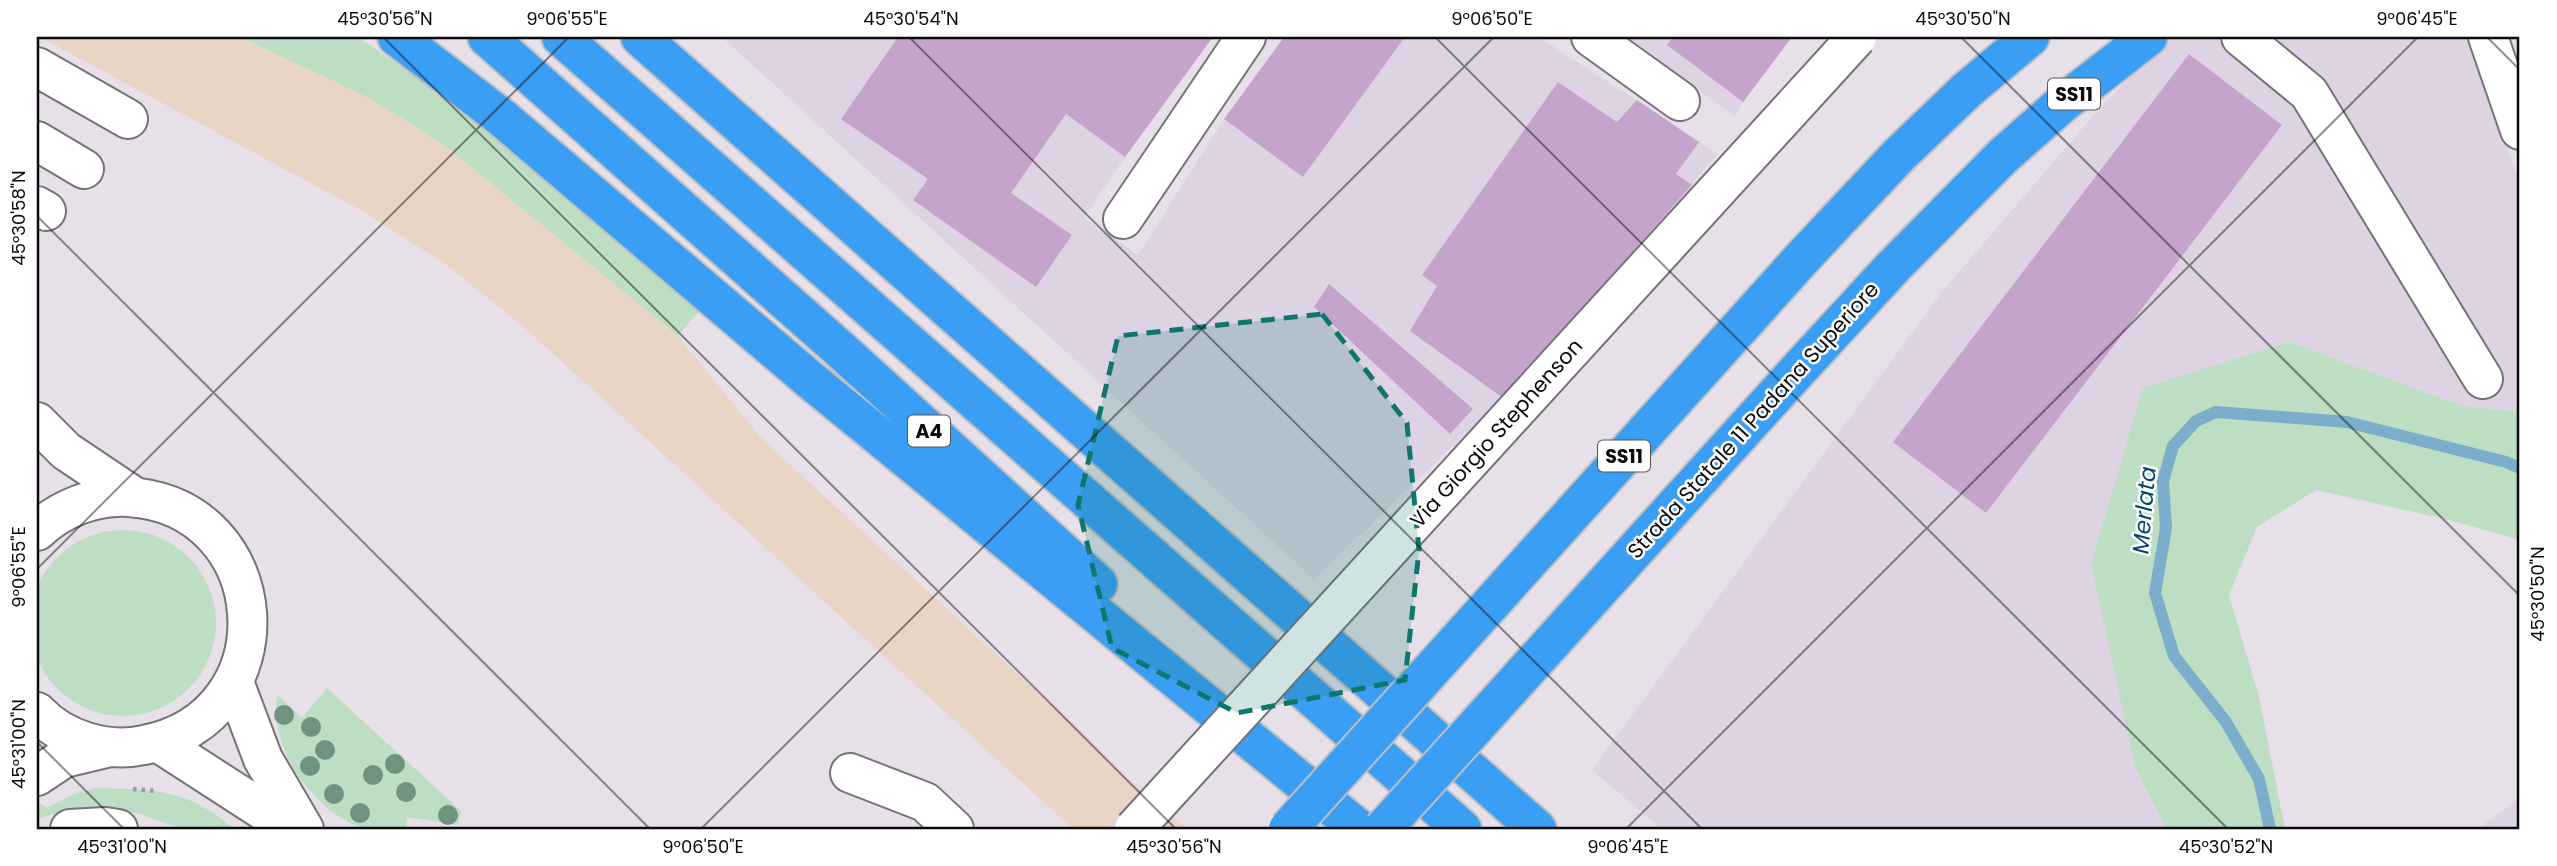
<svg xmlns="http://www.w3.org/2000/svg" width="2557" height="866" font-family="Poppins,sans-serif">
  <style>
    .commercial { fill: #e9d5c6 }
    .built { fill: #ded3e2 }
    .green { fill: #bddec3 }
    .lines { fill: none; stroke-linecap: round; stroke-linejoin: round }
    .stream { stroke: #7cadca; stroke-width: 12 }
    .building { fill: #c5a4cc }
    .minor-casing { stroke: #777179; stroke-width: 42 }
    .highway-casing { stroke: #c0bfc0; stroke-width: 42 }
    .path { stroke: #9f9aa1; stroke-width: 4.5; stroke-dasharray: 3.5 5; stroke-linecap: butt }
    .minor { stroke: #fff; stroke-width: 38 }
    .highway { stroke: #3b9ef5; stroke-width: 38 }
    .minor-bridge-casing { stroke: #777179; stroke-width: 42; stroke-linecap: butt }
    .highway-bridge-casing { stroke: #c0bfc0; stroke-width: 42; stroke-linecap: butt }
    .minor-bridge { stroke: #fff; stroke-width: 38 }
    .highway-bridge { stroke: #3b9ef5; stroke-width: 38 }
    .tree { fill: #70937f }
    .marked { fill: #0f766e; fill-opacity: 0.2; stroke: #0f766e; stroke-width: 5; stroke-dasharray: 14 9; stroke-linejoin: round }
    .ticks { fill: none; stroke: #0d0a0d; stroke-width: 2; stroke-opacity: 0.45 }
    .labels { text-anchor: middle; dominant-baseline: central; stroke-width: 5; stroke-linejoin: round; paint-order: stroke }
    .shield { fill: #fff; stroke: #565456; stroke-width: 2 }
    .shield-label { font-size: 19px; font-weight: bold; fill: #0d0a0d }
    .street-label { font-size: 21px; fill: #0d0a0d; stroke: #fff }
    .water-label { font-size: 23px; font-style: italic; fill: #054865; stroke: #fff }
    .neatline { fill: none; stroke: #0d0a0d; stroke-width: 2.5 }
    .ticks-label { font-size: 18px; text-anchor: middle; fill: #0d0a0d }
  </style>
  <rect width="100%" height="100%" fill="#e7e0e9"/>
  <path class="commercial" d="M 40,37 L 240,37 L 371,99 L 444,145 L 678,336 L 763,440 L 1089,739 L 1111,765 L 1188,829 L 1073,829 L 525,328 L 445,264 L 362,211 Z"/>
  <path class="built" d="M 722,37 L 1213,37 L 1125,157 L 1084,218 L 1138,255 L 1224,119 L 1284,37 L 1539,37 L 1718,154 L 1503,398 L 1314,579 Z
    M 1628,37 L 1792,37 L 1743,102 L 1735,117 Z
    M 2169,37 L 2468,37 L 2520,184 L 2520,412 L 2463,406 L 2289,342 L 2136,770 L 2167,829 L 1661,829 L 1592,770 L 1941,293 L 2098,110 Z
    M 2520,797 L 2520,829 L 2478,829 Z"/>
  <path class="green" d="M 240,37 L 358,37 L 427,85 L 532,167 L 700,310 L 678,336 L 444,145 L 371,99 Z
    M 2289,342 L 2463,406 L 2520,412 L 2520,540 L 2449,520 L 2316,490 L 2257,527 L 2229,595 L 2259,697 L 2285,829 L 2167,829 L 2136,770 L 2091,564 L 2143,388 Z
    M30 623a93 93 0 1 1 186 0a93 93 0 1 1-186 0Z
    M 327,688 L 461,811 L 458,825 L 407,817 L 406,829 C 392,829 375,832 362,828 C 312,810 269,749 277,695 L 302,718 Z
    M 96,788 C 155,790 187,788 234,829 L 181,829 L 137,813 L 97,809 L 53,814 L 37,820 L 37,807 L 41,804 L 47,808 L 73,794 Z"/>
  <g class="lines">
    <path class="stream" d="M 2270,829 L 2259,779 L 2226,722 L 2174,656 L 2155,593 L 2166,528 L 2163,481 L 2173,446 L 2196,421 L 2216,412 L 2347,422 L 2506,462 L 2520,468"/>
  </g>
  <path class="building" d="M 898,37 L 1213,37 L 1125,157 L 1066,114 L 1011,193 L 1072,235 L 1036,287 L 913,200 L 928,179 L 841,119 Z
    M 1284,37 L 1405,37 L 1303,177 L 1224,119 Z
    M 1673,37 L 1792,37 L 1743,102 L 1667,45 Z
    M 2189,54 L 2282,125 L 1986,513 L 1893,442 Z
    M 1558,82 L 1617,122 L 1637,100 L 1699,142 L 1676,174 L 1692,185 L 1503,398 L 1410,331 L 1437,286 L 1422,275 Z
    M 1329,284 L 1473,409 L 1450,434 L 1314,307 Z"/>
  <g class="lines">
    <defs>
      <path id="minor" d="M 1591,37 L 1680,101
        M 2241,37 L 2309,93 L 2483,379
        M 2488,37 L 2520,130
        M 37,67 L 128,119
        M 37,141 L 84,169
        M 37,206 L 46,211
        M 1123,219 L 1246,37
        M 37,422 L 66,451 L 136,498
        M 37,531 C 61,508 95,495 129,497 C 277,507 291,717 144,745 C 107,753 63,740 37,712
        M 234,682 L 263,759 L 304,829
        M 159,743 L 292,829
        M 850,773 L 925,802 L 954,829
        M 37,776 L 64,758 L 110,747
        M 70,829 L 105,827 L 118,829"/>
      <path id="highway" d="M 397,37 L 501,117 L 809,379 L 1359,829
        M 487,37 L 843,352 L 1098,584
        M 561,37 L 1462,829
        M 640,37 L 1537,829
        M 1967,90 L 2030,37
        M 2003,156 L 2063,103 L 2148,37"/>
    </defs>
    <use href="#minor" class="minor-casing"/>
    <use href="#highway" class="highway-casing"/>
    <path class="path" d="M 133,789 L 155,791"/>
    <use href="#minor" class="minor"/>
    <use href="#highway" class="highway"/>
    <defs>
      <path id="minor-bridge" d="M 1134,829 L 1857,37"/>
      <path id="highway-bridge" d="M 1288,829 L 1805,255 L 1899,155 L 1967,90
        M 1383,829 L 1799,369 L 1893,267 L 2003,156"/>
    </defs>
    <use href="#minor-bridge" class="minor-bridge-casing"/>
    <use href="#highway-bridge" class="highway-bridge-casing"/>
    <use href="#minor-bridge" class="minor-bridge"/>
    <use href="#highway-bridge" class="highway-bridge"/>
  </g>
  <g class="tree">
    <circle cx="284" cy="715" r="10"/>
    <circle cx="311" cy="727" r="10"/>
    <circle cx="325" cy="750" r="10"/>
    <circle cx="395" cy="764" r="10"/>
    <circle cx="310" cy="766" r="10"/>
    <circle cx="373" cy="775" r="10"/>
    <circle cx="406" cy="792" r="10"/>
    <circle cx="334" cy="794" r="10"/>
    <circle cx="360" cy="813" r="10"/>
    <circle cx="448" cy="815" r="10"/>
  </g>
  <path class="marked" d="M 1322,314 L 1407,423 L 1419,550 L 1405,680 L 1237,713 L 1112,648 L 1078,505 L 1118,336 Z"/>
  <path class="ticks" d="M 383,37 L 1176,829M 909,37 L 1702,829M 1435,37 L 2228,829M 1961,37 L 2520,596M 2487,37 L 2520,70M 37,216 L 650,829M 37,569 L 569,37M 37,742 L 124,829M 701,829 L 1494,37M 1626,829 L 2418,37"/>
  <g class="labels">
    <g class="shield">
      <rect x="2048" y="78.5" width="52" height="31" rx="5"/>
      <rect x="908" y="415.5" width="42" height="31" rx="5"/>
      <rect x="1598" y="440.5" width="52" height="31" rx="5"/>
    </g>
    <g class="shield-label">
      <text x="2074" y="94">SS11</text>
      <text x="929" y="431">A4</text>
      <text x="1624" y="456">SS11</text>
    </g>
    <g class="street-label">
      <text transform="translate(1753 420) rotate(-48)">Strada Statale 11 Padana Superiore</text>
      <text transform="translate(1496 433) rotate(-48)">Via Giorgio Stephenson</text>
    </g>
    <g class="water-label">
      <text transform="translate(2144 510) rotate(-85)">Merlata</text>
    </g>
  </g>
  <rect width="2557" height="866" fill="none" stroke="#ffffff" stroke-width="77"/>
  <rect x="38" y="38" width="2480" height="790" class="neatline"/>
  <g class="ticks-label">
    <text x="385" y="25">45°30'56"N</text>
    <text x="567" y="25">9°06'55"E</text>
    <text x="911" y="25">45°30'54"N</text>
    <text x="1492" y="25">9°06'50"E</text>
    <text x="1963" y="25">45°30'50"N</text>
    <text x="2417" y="25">9°06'45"E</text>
    <text transform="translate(19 218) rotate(-90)" y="6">45°30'58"N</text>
    <text transform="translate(19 567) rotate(-90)" y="6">9°06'55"E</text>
    <text transform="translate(2538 594) rotate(-90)" y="6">45°30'50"N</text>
    <text transform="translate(19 744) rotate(-90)" y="6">45°31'00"N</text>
    <text x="122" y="853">45°31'00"N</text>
    <text x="703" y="853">9°06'50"E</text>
    <text x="1174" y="853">45°30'56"N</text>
    <text x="1628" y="853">9°06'45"E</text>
    <text x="2226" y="853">45°30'52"N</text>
  </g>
</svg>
